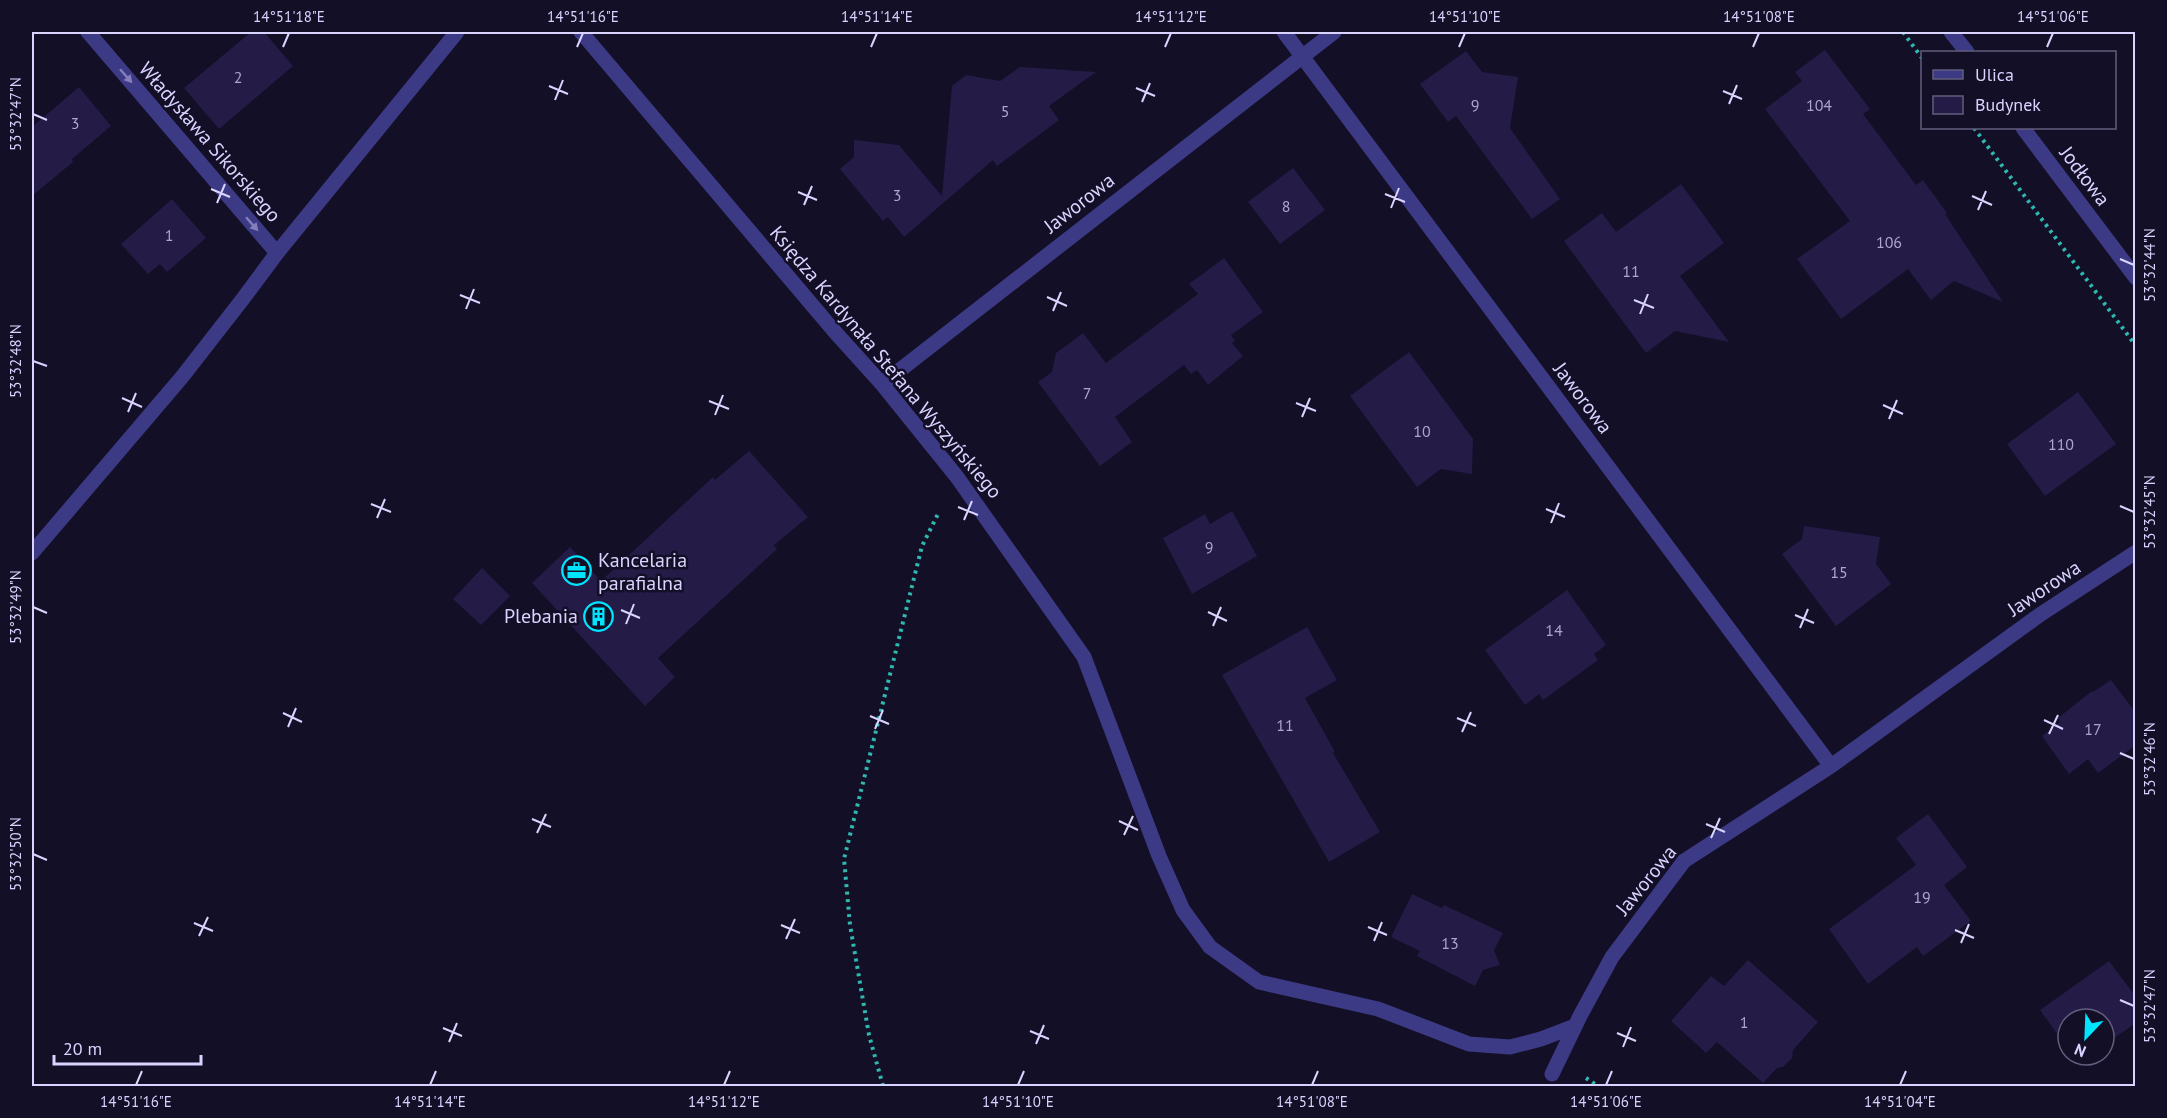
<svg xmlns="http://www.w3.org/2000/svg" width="2167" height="1118" font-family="'PT Sans',sans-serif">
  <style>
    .building { fill: #241b47 }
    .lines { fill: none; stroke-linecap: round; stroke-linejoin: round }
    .path { stroke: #2fb8b0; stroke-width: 4; stroke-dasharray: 3 4.5; stroke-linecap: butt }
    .minor { stroke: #3d3a85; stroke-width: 15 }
    .oneway { fill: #837fbc }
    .ticks { fill: none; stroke: #d9d4ff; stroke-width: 2 }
    .labels { text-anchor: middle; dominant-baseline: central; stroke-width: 5; stroke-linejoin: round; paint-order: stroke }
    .number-label { font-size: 16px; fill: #aca6d1 }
    .street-label { font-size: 20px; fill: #d9d4ff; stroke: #130f26 }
    .poi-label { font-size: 20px; fill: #d9d4ff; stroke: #130f26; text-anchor: start }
    .neatline { fill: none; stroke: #d9d4ff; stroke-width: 2 }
    .ticks-label { font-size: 15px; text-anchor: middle; fill: #d9d4ff }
  </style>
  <rect width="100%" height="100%" fill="#130f26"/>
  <path class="building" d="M 251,32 L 264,32 L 293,66 L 219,129 L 184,88 Z
    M 1825,50 L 1870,109 L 1863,114 L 1916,185 L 1923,180 L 1947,213 L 1945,214 L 2003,302 L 1954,281 L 1931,300 L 1908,269 L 1841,319 L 1797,259 L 1850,221 L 1765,109 L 1802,81 L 1795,72 Z
    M 1466,51 L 1482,72 L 1518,77 L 1510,128 L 1560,199 L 1532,219 L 1456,116 L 1448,122 L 1420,84 Z
    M 1020,67 L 1096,72 L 1049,106 L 1059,120 L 997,166 L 993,160 L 904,237 L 888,217 L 883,221 L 840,169 L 854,157 L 854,140 L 899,145 L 942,196 L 952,86 L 966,75 L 1000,81 Z
    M 79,87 L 111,126 L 72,159 L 73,162 L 32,196 L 32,127 Z
    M 1293,168 L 1325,210 L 1280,244 L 1248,202 Z
    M 1681,184 L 1724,243 L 1680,276 L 1729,342 L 1675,331 L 1646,353 L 1564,241 L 1602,213 L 1616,232 Z
    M 172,199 L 206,238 L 167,272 L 160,264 L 148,274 L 121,244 Z
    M 1224,258 L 1263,312 L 1231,335 L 1235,341 L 1232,343 L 1243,356 L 1208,385 L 1197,370 L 1191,374 L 1184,365 L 1115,417 L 1132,442 L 1100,466 L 1038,382 L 1052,372 L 1056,353 L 1083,333 L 1106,363 L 1198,294 L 1189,284 Z
    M 1409,352 L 1473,439 L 1472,474 L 1441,469 L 1417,487 L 1350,396 Z
    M 2078,392 L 2116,444 L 2045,496 L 2007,444 Z
    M 749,451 L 808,517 L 774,545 L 777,549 L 658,658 L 675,677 L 645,706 L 532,583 L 570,547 L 601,581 L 713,477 L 715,480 Z
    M 1232,511 L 1257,556 L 1192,594 L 1163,538 L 1205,514 L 1210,524 Z
    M 1804,526 L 1880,537 L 1876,564 L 1891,584 L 1836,626 L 1782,554 L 1802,539 Z
    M 482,568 L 510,596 L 481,625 L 453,599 Z
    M 1567,590 L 1606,645 L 1594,654 L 1598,660 L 1543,700 L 1539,694 L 1525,705 L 1485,650 Z
    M 1307,627 L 1337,680 L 1305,698 L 1335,752 L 1333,753 L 1380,832 L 1329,862 L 1222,675 Z
    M 2111,680 L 2136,713 L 2136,745 L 2098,773 L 2088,759 L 2069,774 L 2042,736 L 2060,722 L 2058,718 L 2092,691 L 2093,692 Z
    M 1928,814 L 1967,867 L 1944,885 L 1971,921 L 1923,956 L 1917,947 L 1868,984 L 1829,929 L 1916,865 L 1896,838 Z
    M 1412,894 L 1442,908 L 1444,905 L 1503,933 L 1494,950 L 1500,965 L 1483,970 L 1475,986 L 1417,956 L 1420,951 L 1391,937 Z
    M 1748,960 L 1818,1022 L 1793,1050 L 1792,1058 L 1783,1067 L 1777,1068 L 1763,1083 L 1717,1042 L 1706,1053 L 1671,1021 L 1711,976 L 1724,986 Z
    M 2109,961 L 2136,997 L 2136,1023 L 2104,1045 L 2104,1019 L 2068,1019 L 2068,1049 L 2040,1010 Z"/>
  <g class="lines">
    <path class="path" d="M 1903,32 L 1922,58
      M 1974,128 L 2136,346
      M 1586,1078 L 1598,1086
      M 883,1086 L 869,1035 L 850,925 L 844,859 L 922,546 L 939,512"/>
    <path class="minor" d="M 88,32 L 277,253
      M 581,32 L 835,332 L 882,384 L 957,477 L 1084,657 L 1159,856 L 1183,910 L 1210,947 L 1259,982 L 1378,1009 L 1469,1044 L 1510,1047 L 1541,1039 L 1575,1026
      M 1284,32 L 1831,766
      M 1951,32 L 1967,52
      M 2023,128 L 2136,278
      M 882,384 L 1334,32
      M 32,553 L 182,377 L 242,300 L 277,253 L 457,32
      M 1552,1074 L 1580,1016 L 1612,957 L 1684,861 L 1831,766 L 2041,614 L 2136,552"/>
  </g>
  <defs><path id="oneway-solid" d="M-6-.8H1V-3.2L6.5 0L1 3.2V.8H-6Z" transform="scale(1.5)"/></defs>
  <g class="oneway">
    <use href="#oneway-solid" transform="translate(126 76) rotate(49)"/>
    <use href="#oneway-solid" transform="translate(252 224) rotate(49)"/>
  </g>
  <path class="ticks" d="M 283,47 L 289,33M 577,47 L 583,33M 871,47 L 877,33M 1165,47 L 1171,33M 1459,47 L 1465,33M 1753,47 L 1759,33M 2047,47 L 2053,33M 549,86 L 568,94M 1136,88 L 1155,96M 1723,91 L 1742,99M 555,100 L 563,80M 1142,102 L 1150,83M 1729,104 L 1737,85M 33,114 L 47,120M 211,189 L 230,197M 798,192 L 817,200M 1385,194 L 1405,202M 1972,196 L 1992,205M 217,203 L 225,184M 804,205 L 812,186M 1391,208 L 1399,188M 1978,210 L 1986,191M 2120,259 L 2134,265M 460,295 L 480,303M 1047,297 L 1067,306M 1634,300 L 1654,308M 466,309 L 474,289M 1053,311 L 1061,292M 1640,314 L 1648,294M 33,361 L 47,366M 122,398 L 142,407M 709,401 L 729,409M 1296,403 L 1316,411M 1883,405 L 1903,414M 128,412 L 136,393M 715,415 L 723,395M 1302,417 L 1310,398M 1889,419 L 1897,400M 371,504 L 391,512M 2120,506 L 2134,512M 958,507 L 978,515M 1546,509 L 1565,517M 377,518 L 385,499M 964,520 L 972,501M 1551,523 L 1559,503M 33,607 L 47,613M 621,610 L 640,618M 1208,612 L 1227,621M 1795,615 L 1814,623M 626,624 L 634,604M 1213,626 L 1221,607M 1800,628 L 1808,609M 283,713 L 302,722M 870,716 L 889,724M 1457,718 L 1476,726M 2044,720 L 2063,729M 288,727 L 296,708M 875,729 L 883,710M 1462,732 L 1471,712M 2049,734 L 2058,715M 2120,753 L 2134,759M 532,819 L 551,827M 1119,821 L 1138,830M 1706,824 L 1725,832M 537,833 L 546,814M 1124,835 L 1133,816M 1711,838 L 1720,818M 33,854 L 47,860M 194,923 L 213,931M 781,925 L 800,933M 1368,927 L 1387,935M 1955,930 L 1974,938M 199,936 L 208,917M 786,939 L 795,919M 1374,941 L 1382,922M 1961,943 L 1969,924M 2120,1000 L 2134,1006M 443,1028 L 462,1036M 1030,1031 L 1049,1039M 1617,1033 L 1636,1041M 449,1042 L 457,1023M 1036,1044 L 1044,1025M 1623,1047 L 1631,1027M 136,1085 L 142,1071M 430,1085 L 436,1071M 724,1085 L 730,1071M 1018,1085 L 1024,1071M 1312,1085 L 1318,1071M 1606,1085 L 1612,1071M 1900,1085 L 1906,1071"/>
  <defs>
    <symbol id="office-ring" viewBox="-11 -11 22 22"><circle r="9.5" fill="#130f26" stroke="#00e5ff" stroke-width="1.5"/><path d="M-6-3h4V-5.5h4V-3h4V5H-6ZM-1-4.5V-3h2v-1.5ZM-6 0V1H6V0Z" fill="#00e5ff"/></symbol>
    <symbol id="building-ring" viewBox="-11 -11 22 22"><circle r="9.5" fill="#130f26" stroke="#00e5ff" stroke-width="1.5"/><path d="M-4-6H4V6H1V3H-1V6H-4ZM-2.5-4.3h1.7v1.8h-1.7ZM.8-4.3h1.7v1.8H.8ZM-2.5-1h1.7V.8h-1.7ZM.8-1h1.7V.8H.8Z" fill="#00e5ff"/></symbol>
  </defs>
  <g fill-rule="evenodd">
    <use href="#office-ring" x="560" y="554" width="33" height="33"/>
    <use href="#building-ring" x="582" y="600" width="33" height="33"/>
  </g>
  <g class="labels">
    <g class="number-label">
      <text x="238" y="77">2</text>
      <text x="1475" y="105">9</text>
      <text x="1819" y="105">104</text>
      <text x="1005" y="111">5</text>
      <text x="75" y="123">3</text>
      <text x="897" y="195">3</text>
      <text x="1286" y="206">8</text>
      <text x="169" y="235">1</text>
      <text x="1889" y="242">106</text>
      <text x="1631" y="271">11</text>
      <text x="1087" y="393">7</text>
      <text x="1422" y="431">10</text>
      <text x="2061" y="444">110</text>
      <text x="1209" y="547">9</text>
      <text x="1839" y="572">15</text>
      <text x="1554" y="630">14</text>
      <text x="1285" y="725">11</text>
      <text x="2093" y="729">17</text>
      <text x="1922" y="897">19</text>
      <text x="1450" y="943">13</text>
      <text x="1744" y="1022">1</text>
    </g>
    <g class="street-label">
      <text transform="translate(210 142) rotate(49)">Władysława Sikorskiego</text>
      <text transform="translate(2085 176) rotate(53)">Jodłowa</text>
      <text transform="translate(1079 203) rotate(-38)">Jaworowa</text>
      <text transform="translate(886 362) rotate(50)">Księdza Kardynała Stefana Wyszyńskiego</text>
      <text transform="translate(1583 398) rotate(53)">Jaworowa</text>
      <text transform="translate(2044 588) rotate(-34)">Jaworowa</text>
      <text transform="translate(1646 880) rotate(-51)">Jaworowa</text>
    </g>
    <g class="poi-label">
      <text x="598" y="560">Kancelaria<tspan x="598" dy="23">parafialna</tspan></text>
      <text x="578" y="616" text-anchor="end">Plebania</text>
    </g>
  </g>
  <rect width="2167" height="1118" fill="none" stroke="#130f26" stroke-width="66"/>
  <rect x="1921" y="51" width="195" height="78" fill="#130f26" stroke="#625e7d" stroke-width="1.5"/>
  <rect x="1933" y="70" width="30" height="9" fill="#3d3a85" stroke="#625e7d" stroke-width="1.5"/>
  <text x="1975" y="81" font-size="18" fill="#d9d4ff">Ulica</text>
  <rect x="1933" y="96" width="30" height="18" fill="#241b47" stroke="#625e7d" stroke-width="1.5"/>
  <text x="1975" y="111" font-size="18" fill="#d9d4ff">Budynek</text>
  <g transform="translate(2086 1037) rotate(203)"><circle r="28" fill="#130f26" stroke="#625e7d" stroke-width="1.5"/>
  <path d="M0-4.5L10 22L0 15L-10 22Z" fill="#00e5ff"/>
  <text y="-9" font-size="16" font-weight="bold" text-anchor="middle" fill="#d9d4ff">N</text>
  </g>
  <path d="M54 1055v9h147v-9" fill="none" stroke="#d9d4ff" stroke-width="3"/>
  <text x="63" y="1055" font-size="18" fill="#d9d4ff" stroke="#130f26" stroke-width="4.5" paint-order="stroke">20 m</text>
  <rect x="33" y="33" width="2101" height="1052" class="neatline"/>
  <g class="ticks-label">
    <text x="289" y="22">14°51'18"E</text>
    <text x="583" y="22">14°51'16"E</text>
    <text x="877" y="22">14°51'14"E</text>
    <text x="1171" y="22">14°51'12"E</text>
    <text x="1465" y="22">14°51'10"E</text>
    <text x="1759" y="22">14°51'08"E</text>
    <text x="2053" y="22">14°51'06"E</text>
    <text transform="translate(16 114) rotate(-90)" y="5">53°32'47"N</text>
    <text transform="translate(2150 265) rotate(-90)" y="5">53°32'44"N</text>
    <text transform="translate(16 361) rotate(-90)" y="5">53°32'48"N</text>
    <text transform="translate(2150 512) rotate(-90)" y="5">53°32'45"N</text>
    <text transform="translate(16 607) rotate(-90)" y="5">53°32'49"N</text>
    <text transform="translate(2150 759) rotate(-90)" y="5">53°32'46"N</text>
    <text transform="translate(16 854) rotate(-90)" y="5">53°32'50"N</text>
    <text transform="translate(2150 1006) rotate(-90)" y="5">53°32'47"N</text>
    <text x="136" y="1107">14°51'16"E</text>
    <text x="430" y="1107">14°51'14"E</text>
    <text x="724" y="1107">14°51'12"E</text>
    <text x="1018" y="1107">14°51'10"E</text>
    <text x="1312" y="1107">14°51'08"E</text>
    <text x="1606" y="1107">14°51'06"E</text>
    <text x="1900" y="1107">14°51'04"E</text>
  </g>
</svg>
